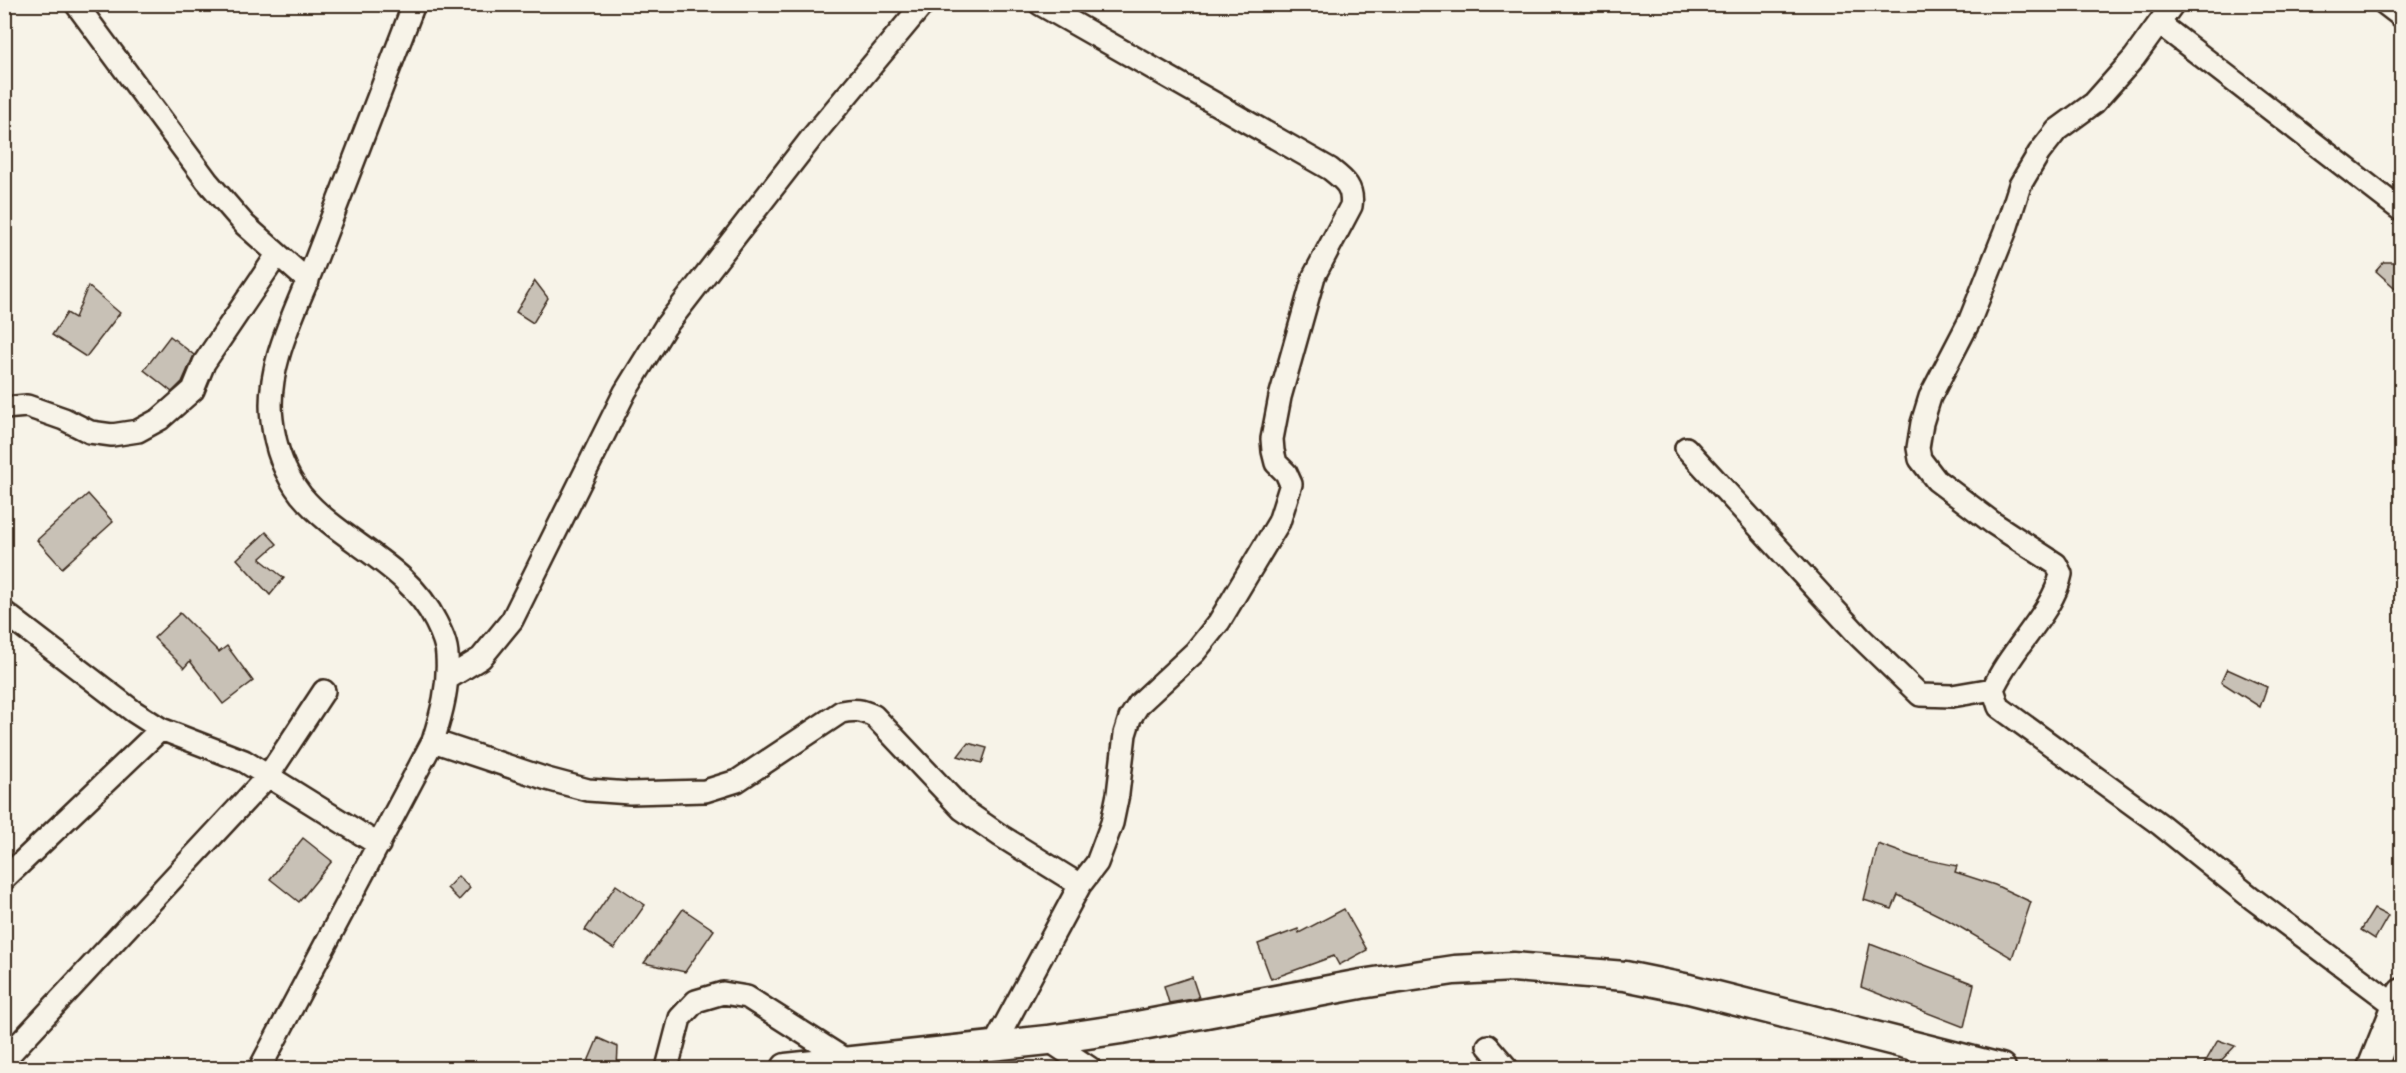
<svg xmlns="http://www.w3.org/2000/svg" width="2406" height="1073" font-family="Mali,sans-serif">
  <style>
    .building { fill: #c8c1b6; stroke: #3b2a1e; stroke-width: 1.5 }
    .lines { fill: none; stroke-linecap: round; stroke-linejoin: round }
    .street-casing { stroke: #3b2a1e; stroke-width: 26 }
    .secondary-casing { stroke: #3b2a1e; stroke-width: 33 }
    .street { stroke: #f7f3e8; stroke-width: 21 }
    .secondary { stroke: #f7f3e8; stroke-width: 28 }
  </style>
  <rect width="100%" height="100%" fill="#f7f3e8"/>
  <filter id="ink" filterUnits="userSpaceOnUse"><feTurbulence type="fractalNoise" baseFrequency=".0167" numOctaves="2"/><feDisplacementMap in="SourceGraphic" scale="12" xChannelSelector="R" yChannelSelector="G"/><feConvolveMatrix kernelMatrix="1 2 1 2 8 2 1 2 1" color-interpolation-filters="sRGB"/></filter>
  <g filter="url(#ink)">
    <path class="building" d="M 2384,262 L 2402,262 L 2402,294 L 2376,271 Z
      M 535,281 L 548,298 L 533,323 L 516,312 Z
      M 88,286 L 120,313 L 86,357 L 52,335 L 67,313 L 75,318 Z
      M 170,336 L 194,355 L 182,382 L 172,392 L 144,370 Z
      M 88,494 L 113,522 L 62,568 L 37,540 Z
      M 266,532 L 277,544 L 260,559 L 284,578 L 270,595 L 237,559 Z
      M 180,613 L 219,652 L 227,646 L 253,681 L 223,704 L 190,661 L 184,668 L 154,638 Z
      M 2227,669 L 2267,687 L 2260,707 L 2221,682 Z
      M 968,743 L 987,748 L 982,763 L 958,756 Z
      M 303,838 L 332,861 L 299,902 L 270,879 Z
      M 1878,844 L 1914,857 L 1957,866 L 1955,872 L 1995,885 L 2031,902 L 2012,958 L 1948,920 L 1898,895 L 1892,909 L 1864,900 Z
      M 458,876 L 470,888 L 459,900 L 447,888 Z
      M 616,885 L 645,905 L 614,949 L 585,930 Z
      M 683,909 L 714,930 L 685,972 L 644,963 Z
      M 1344,909 L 1367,950 L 1339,965 L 1334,956 L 1271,979 L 1258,944 L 1298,929 L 1299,933 Z
      M 2374,909 L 2388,916 L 2375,939 L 2361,930 Z
      M 1870,944 L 1974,984 L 1964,1027 L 1861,987 Z
      M 1192,977 L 1199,998 L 1169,1003 L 1164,986 Z
      M 598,1038 L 618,1047 L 617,1068 L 596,1068 L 587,1064 Z
      M 2218,1040 L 2235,1046 L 2214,1068 L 2202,1068 Z"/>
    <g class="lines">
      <defs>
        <path id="street" d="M 76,4 L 207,181 L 245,225 L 308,281
          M 2173,4 L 2134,58 L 2094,103 L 2057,130 L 2039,153 L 2020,185 L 2005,232 L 1970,320 L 1930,397 L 1922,423 L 1918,448 L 1920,459 L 1936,480 L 1993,523 L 2056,564 L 2061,574 C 2054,611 2009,651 1993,689 L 1999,707 L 2161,825 L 2253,899 L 2396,1006
          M 2385,4 L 2402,17
          M 2160,24 L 2402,211
          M 4,408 L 27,406 L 64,419 L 90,432 L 112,435 L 138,431 L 160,419 L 193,390 L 204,363 L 277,255
          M 1686,448 L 1860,637 L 1920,695 L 1952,696 L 1993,689
          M 4,612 L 133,711 L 161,729 L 244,761 L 379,845
          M 447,679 L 481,658 L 512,620 L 625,392 L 665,327 L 813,136 L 923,4
          M 433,741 L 547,779 L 588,790 L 630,793 L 705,791 L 737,781 L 841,712 C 854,709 862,710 874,716 L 962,809 L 1001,836 L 1080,885
          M 4,879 L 161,729
          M 1048,1040 L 1090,1068
          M 1488,1046 L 1507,1068
          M 993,1047 L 1080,885 L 1097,863 L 1112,823 L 1118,794 L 1125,734 L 1130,718 L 1139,704 L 1195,652 L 1219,622 L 1279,522 L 1291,484 L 1286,473 L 1276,463 L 1273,451 L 1272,439 L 1280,397 L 1314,276 L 1351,206 C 1354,187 1344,180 1330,169 L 1040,4
          M 4,1060 L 268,776 L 324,691
          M 260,1068 L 433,741 C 442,712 449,686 447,656 C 447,644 441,632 436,622 C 407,563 341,543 301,495 C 284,473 275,447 272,420 C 265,365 297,309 316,259 C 348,174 381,89 414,4
          M 667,1068 L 680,1018 L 696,1001 L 723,993 L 747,997 L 849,1062"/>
        <path id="secondary" d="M 786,1068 L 1048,1040 L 1121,1029 L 1361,984 L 1454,970 L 1513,967 L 1625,976 L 1689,989 L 2001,1068
          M 2372,1068 L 2402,993"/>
      </defs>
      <use href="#street" class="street-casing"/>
      <use href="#secondary" class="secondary-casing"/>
      <use href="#street" class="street"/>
      <use href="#secondary" class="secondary"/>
    </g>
  </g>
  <rect width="2406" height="1073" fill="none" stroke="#f7f3e8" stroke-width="24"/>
  <rect x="12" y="12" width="2382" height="1049" fill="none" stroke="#3b2a1e" stroke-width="2" filter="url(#ink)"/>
</svg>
